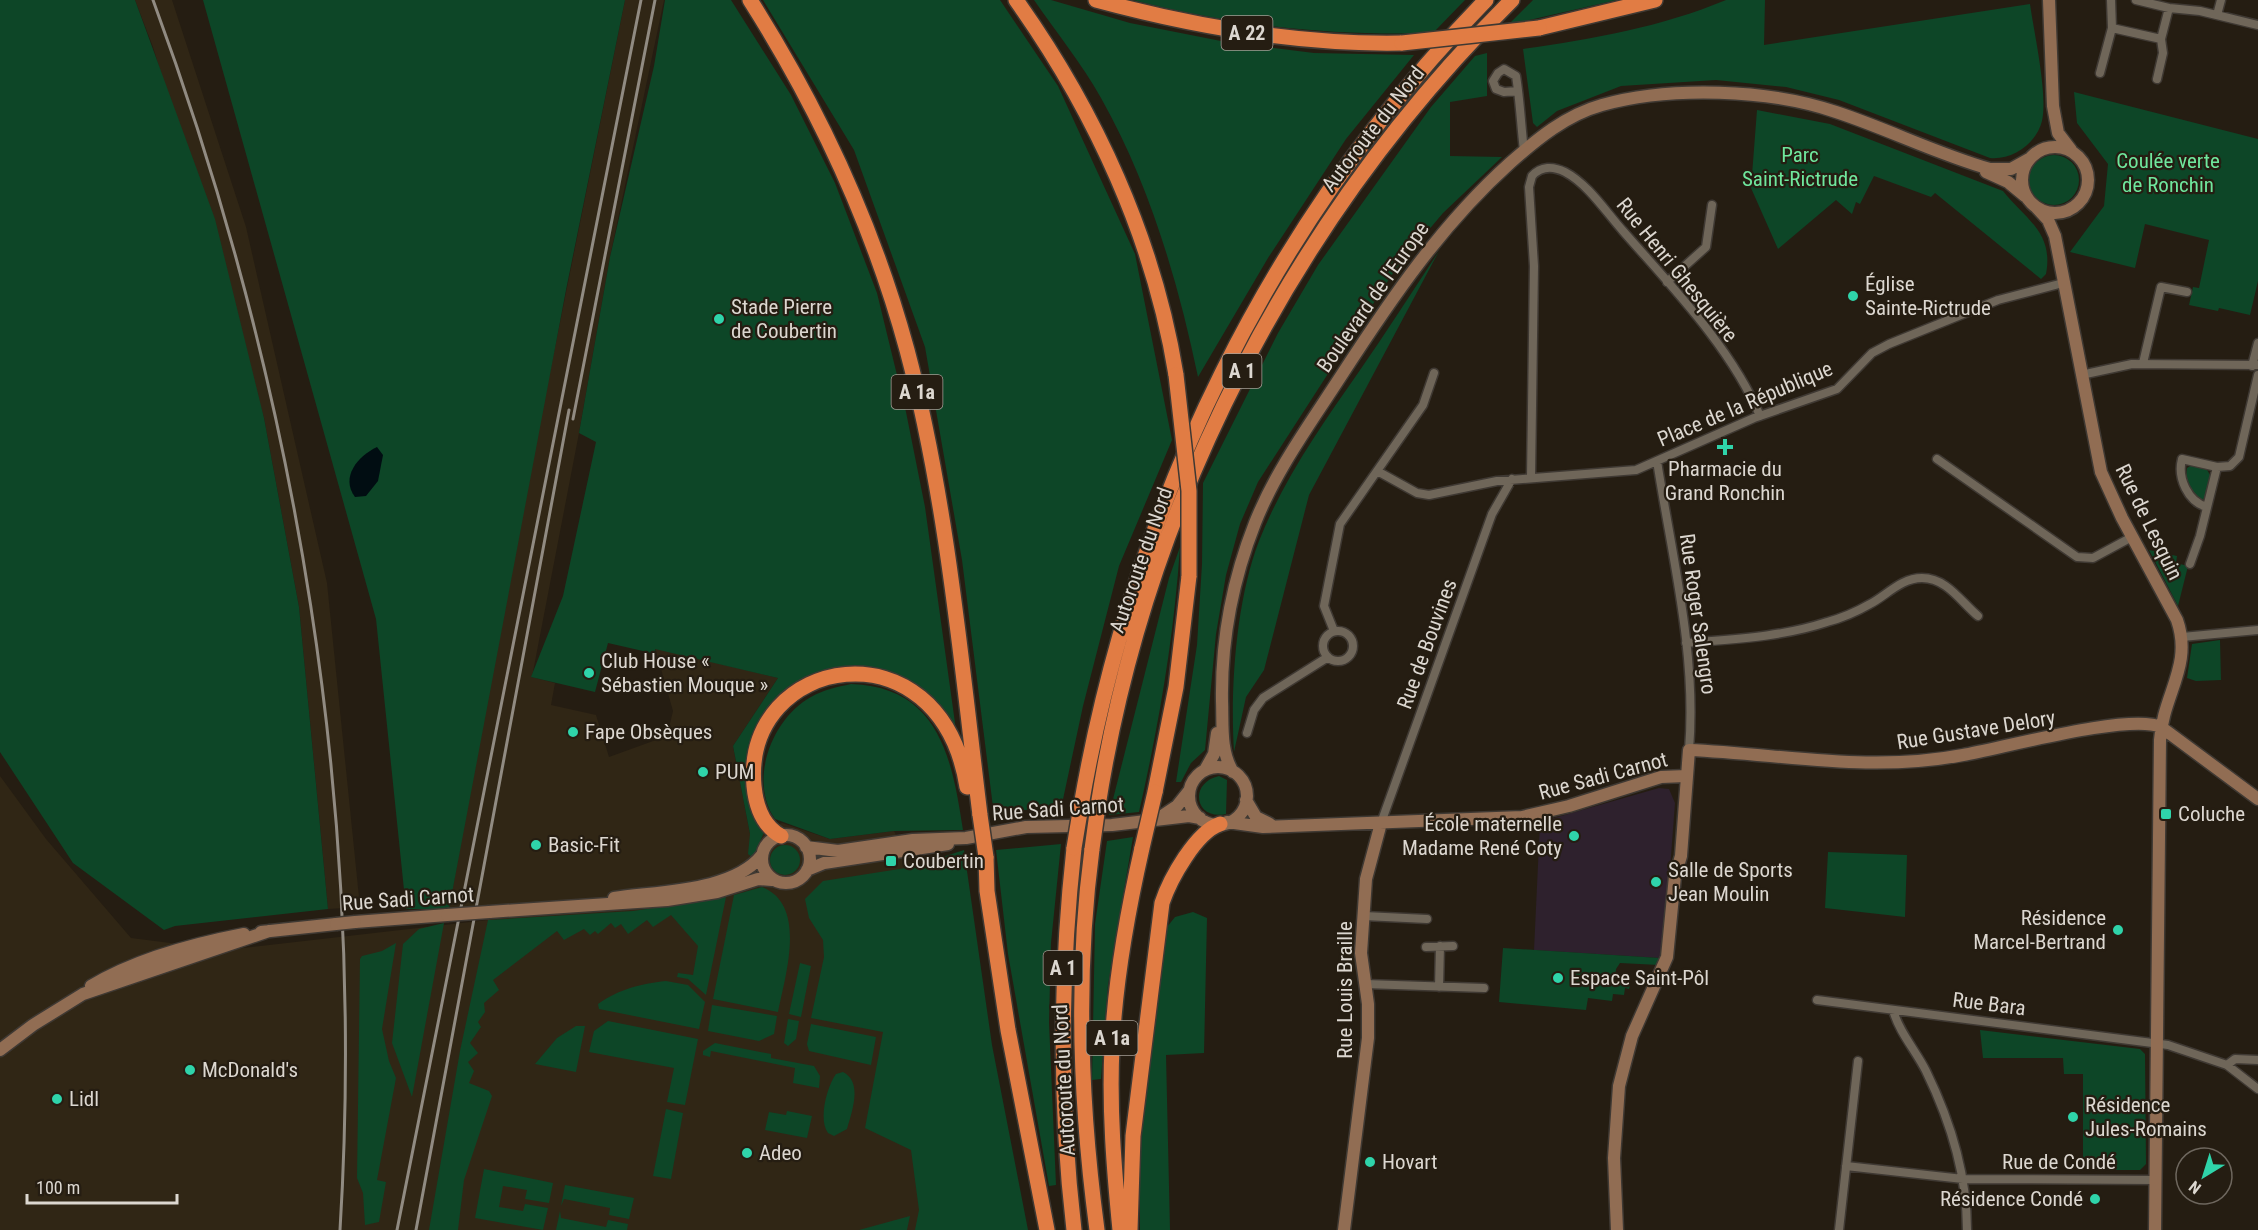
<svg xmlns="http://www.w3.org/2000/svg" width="2258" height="1230" font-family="'Roboto Condensed',sans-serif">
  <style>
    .built { fill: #302615 }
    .education { fill: #2e212d }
    .green { fill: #0d4627 }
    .water { fill: #010d12 }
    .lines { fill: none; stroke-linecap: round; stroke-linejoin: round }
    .street-casing { stroke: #3f3933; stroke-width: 11 }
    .secondary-casing { stroke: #3f3933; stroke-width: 15 }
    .highway-casing { stroke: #3f3933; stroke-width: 18 }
    .street { stroke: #6f6659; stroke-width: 8 }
    .secondary { stroke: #916d53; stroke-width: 12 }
    .highway { stroke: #e17c44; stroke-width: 15 }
    .rail { stroke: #918b82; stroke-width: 3 }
    .secondary-bridge-casing { stroke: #3f3933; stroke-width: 15; stroke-linecap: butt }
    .highway-bridge-casing { stroke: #3f3933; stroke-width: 18; stroke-linecap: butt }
    .secondary-bridge { stroke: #916d53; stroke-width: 12 }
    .highway-bridge { stroke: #e17c44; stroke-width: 15 }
    .poi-dot { fill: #2fd4aa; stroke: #251d12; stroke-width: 2 }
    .labels { text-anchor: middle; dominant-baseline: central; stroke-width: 4.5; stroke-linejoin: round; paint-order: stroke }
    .shield { fill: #251d12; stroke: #a59f97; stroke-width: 1.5 }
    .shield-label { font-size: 20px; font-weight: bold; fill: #dcd7d0 }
    .street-label { font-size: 21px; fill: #dcd7d0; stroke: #251d12 }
    .park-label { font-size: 21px; fill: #6fe79d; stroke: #251d12 }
    .poi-label { font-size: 21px; fill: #dcd7d0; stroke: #251d12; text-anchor: start }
  </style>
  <rect width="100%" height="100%" fill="#251d12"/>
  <path class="built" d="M 135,0 L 172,0 L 246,227 L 327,583 L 360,907 L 328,909 L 299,607 L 264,418 L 153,47 Z
    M 625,0 L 664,0 L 610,257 L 579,433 L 532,677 L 555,683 L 551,705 L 596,715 L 609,757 L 667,736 L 673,711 L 655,648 L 778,678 L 733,746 L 750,834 L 782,823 L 830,839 L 894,831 L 912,867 L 996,1230 L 0,1230 L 0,776 L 46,839 L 131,938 L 226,950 L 488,920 L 490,907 L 449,909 L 502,610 Z"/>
  <path class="education" d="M 1659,788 L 1669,789 L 1675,803 L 1664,948 L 1660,958 L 1534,950 L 1540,822 Z"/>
  <path class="green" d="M 0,0 L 135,0 L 215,219 L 264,418 L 299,607 L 328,909 L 175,926 L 164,930 L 73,863 L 0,752 Z
    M 203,0 L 625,0 L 566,290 L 449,909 L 406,909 L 376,619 Z
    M 665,0 L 731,0 L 791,95 L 835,183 L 877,293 L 906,412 L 925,507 L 956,730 C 946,714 935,696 918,686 C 880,663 825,660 790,691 C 784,697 778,706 773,713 C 756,734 745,755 748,783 C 750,798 760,816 765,830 L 753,858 L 748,854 L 750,834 L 733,746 L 778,678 L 655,649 L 656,654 L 608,643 L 595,692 L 531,677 L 563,596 L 596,442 L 579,433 L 610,257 L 654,66 Z
    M 763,0 L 1000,0 L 1058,86 L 1135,254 L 1172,440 L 1119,566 L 1083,706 L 1062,804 L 994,815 L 962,560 L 925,347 L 854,150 Z
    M 1034,0 L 1051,0 L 1130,23 L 1226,42 L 1314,53 L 1414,55 L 1346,139 L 1268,258 L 1198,377 C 1178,281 1149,183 1101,98 C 1082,64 1056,32 1034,0 Z
    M 1133,0 L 1465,0 L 1433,33 C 1329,36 1234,26 1133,0 Z
    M 1533,0 L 1617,0 L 1508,25 Z
    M 1726,0 L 1765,0 L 1764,45 L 2030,4 C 2034,33 2048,94 2042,121 C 2036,144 2013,160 1990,158 L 1839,100 L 1786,87 L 1716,80 L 1621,86 L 1557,111 L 1537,127 L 1533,123 L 1523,49 C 1593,39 1661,27 1726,0 Z
    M 1487,53 L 1487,96 L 1450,102 L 1450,156 L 1502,157 L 1443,213 L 1395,270 L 1258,482 L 1240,524 L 1226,575 L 1216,634 L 1205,750 L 1191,763 L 1181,782 L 1176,782 L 1197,645 L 1202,564 L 1203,483 L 1278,333 L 1318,265 L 1431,107 L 1475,56 Z
    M 2074,92 L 2258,139 L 2258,281 L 2250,315 L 2219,308 L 2218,311 L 2189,305 L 2193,287 L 2199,288 L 2209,240 L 2145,224 L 2135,268 L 2070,252 L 2104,206 L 2108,164 L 2077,123 Z
    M 1757,110 L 1830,124 L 2003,191 C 2025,219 2054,232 2046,274 L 2041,279 L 1935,193 L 1931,197 L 1874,176 L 1860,204 L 1856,202 L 1852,214 L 1836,200 L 1778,249 L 1751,188 Z
    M2029 180a25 25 0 1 1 50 0a25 25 0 1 1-50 0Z
    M 1439,251 L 1309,495 L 1264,670 L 1246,697 L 1234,752 C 1230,688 1236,601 1259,541 C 1283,480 1321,426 1358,373 C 1386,333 1412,292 1439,251 Z
    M 2192,465 L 2206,468 L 2210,475 L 2206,497 L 2202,500 L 2195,498 L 2186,477 L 2187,468 Z
    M 1180,547 C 1174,637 1159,724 1139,812 L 1109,815 L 1169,578 Z
    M 2149,550 L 2177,556 L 2176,563 L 2188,566 L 2178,606 Z
    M 2220,640 L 2221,680 L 2196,681 L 2187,678 L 2192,644 Z
    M 851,684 C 939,687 952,758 963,830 L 894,831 L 830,839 L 775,819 C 748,781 772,718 811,697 C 823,690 837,687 851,684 Z
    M 1219,776 L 1227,780 L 1226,814 C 1195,821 1188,783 1219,776 Z
    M 1133,837 L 1108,985 L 1101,1079 L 1092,1080 L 1095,924 L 1107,841 Z
    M 1061,844 L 1051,943 L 1049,1022 L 1056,1185 L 1049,1186 L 1008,954 L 996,850 Z
    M770 860a15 15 0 1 1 30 0a15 15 0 1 1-30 0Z
    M 964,850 L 992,1045 L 1028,1230 L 915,1230 L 919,1210 L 911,1150 L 865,1128 L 883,1032 L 811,1018 L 824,957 L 823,940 L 809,918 L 805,899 L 823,881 L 912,867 Z
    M 1828,852 L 1907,855 L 1905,917 L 1825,908 Z
    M 762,887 C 808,905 785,976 778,1012 L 713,999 L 734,895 Z
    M 726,897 L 706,995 L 688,979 L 677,977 L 678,973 L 693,975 L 698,946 L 671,915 L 653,927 L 647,920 L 628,934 L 621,924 L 615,928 L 611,923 L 598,934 L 595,931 L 590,935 L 584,929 L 564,940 L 557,931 L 493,980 L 499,990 L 484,1003 L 485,1012 L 478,1022 L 481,1027 L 470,1043 L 478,1053 L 468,1062 L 474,1071 L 469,1083 L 489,1091 L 492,1096 L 464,1180 L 458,1230 L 429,1230 L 460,1051 L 488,920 L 633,911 Z
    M 1193,912 L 1207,918 L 1204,1053 L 1166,1055 L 1170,1230 L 1140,1230 L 1140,1141 L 1167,927 L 1175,917 Z
    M 444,923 L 412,1097 L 392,1043 L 403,944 L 419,929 Z
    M 396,943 L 382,1029 L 389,1061 L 396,1078 L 377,1180 L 386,1182 L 379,1222 L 365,1225 L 363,1193 L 357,1178 L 360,959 L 362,956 L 382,951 Z
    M 1503,948 L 1660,958 L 1659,965 L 1620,963 L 1616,969 L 1615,981 L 1630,985 L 1629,989 L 1625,988 L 1624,995 L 1613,994 L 1612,1001 L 1588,998 L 1586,1010 L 1499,1002 Z
    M 800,963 L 811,966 L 801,1017 L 789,1014 Z
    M 666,981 L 688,985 L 705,1002 L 699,1029 L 599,1009 L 598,1004 C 620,989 639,984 666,981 Z
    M 712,1005 L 777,1016 L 774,1034 L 759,1041 L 708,1031 Z
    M 788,1019 L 799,1021 L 796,1039 L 788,1046 L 784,1043 Z
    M 608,1021 L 698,1039 L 685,1105 L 667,1102 L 674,1068 L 589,1052 L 594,1031 Z
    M 811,1024 L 876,1037 L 871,1065 L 809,1051 L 807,1044 Z
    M 576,1026 L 585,1026 L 576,1072 L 535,1064 L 557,1038 Z
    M 1980,1030 L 2140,1049 L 2145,1054 L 2146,1164 L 2140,1170 L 2096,1170 L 2083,1157 L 2083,1074 L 2064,1074 L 2063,1058 L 1983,1058 Z
    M 715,1043 L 771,1054 L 771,1058 L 814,1066 L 820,1076 L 819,1088 L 793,1083 L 795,1068 L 711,1051 L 710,1057 L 703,1055 L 703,1051 Z
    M 843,1072 C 863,1082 852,1111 847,1129 L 834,1136 L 828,1133 C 818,1120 827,1086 836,1074 Z
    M 666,1109 L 683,1113 L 671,1179 L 653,1176 Z
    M 787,1111 L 812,1116 L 807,1138 L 765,1130 L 769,1112 L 786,1115 Z
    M 484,1169 L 553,1183 L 549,1203 L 525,1199 L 527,1190 L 503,1186 L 499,1207 L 523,1211 L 525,1204 L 548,1208 L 543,1230 L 475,1218 Z
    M 565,1185 L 634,1198 L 629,1219 L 609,1215 L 610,1208 L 564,1199 L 561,1206 Z
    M 560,1211 L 561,1218 L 606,1227 L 608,1220 L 628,1224 L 627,1230 L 556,1230 Z
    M 910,1216 L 907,1230 L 859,1230 Z"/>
  <path class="water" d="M 377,447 L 383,455 L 378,481 L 366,496 L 355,497 C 340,477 358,456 377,447 Z"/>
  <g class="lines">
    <defs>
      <path id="street" d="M 2136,0 L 2169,8 L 2200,11 L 2258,25
        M 2217,15 L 2221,0
        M 2112,28 L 2161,39 L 2163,53 L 2157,79
        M 2161,39 L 2169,8
        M 2100,73 L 2112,28 L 2111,0
        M 1518,91 L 1504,92 L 1496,89 L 1493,81 L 1498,73 L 1504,69 L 1516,76 C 1520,100 1521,126 1524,151
        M 1667,282 L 1706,247 L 1712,205
        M 2143,363 L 2161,287 L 2187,292
        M 2252,366 L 2258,343
        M 2081,375 L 2132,364 L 2258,365
        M 1937,459 L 2077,557 L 2093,558 L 2132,537
        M 1657,461 C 1672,557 1697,654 1689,750
        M 1379,472 L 1417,493 L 1429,495 L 1497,481 L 1636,470 L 1754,418 L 1837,389 L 1872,353 L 1889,344 L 1998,300 L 2063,283
        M 1531,477 L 1534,266 L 1529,187 L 1532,176 C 1541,166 1553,166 1565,172 C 1588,184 1606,212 1623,231 C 1671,286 1731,347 1760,416
        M 2207,507 C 2188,502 2177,478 2182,459 L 2217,467
        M 2190,564 L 2200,536 L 2217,467 L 2230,466 L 2239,457 L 2258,375
        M 1334,631 L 1324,606 L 1340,524 L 1423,405 L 1434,373
        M1323 646a15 15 0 1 1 30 0a15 15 0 1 1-30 0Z
        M 2182,637 L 2258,630
        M 1686,643 C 1734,639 1782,637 1827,622 C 1842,618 1856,612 1870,604 C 1887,595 1901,578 1922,578 C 1947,578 1961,602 1978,616
        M 1247,733 L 1254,710 L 1263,698 L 1328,657
        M 1381,823 L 1492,514 L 1512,479
        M 1364,916 L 1427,919
        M 1426,947 L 1453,946
        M 1365,984 L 1484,988
        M 1439,987 L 1440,946
        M 1817,1000 L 2168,1045 L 2227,1065 L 2258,1089
        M 1893,1010 C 1899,1032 1916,1051 1926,1071 C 1950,1120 1967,1175 1967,1230
        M 2227,1065 L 2235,1059 L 2258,1060
        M 1846,1166 L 1963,1179 L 2155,1180
        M 1839,1230 L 1858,1061"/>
      <path id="secondary" d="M 2049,0 L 2053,106 L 2058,133 L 2071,150
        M2022 180a33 33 0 1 1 66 0a33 33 0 1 1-66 0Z
        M 1986,172 L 2008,182 L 2025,196
        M 2036,207 L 2048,220 L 2055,236 L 2101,472 L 2122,518 L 2177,620 C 2193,666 2163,694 2160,740 L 2155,1230
        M1189 796a29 29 0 1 1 58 0a29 29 0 1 1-58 0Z
        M 1205,770 L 1214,754 L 1217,733
        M 1233,772 C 1220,751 1223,725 1222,701 C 1221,641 1233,579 1255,523 C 1276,470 1310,424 1341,376 C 1391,299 1441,225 1510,163 C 1537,139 1566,115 1602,105 C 1670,86 1769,89 1836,112 C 1888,129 1937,154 1990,169 L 2011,169 L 2029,159
        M 1246,800 L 1256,817 L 1270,824
        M 1159,818 L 1177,806 L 1189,791
        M 1227,822 L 1263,827 L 1522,817 L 1569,806 L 1661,777 L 1686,776
        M762 859a24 24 0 1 1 48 0a24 24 0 1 1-48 0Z
        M 806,847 L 838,851 L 913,840 L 966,838 L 1026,827 L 1112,825 L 1189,816 L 1200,818
        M 807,870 L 824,863 L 948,844
        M 614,898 C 658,891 733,892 762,855
        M 489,912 L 667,900 L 717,892 L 758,879 L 772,880
        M 355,922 L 447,915
        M 261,932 L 336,924
        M 91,986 C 136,959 192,944 244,934
        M 0,1050 L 33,1025 L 83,994 L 269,931
        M 1344,1230 L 1368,1038 L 1368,1004 L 1361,953 L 1366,879 L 1381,823
        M 1617,1230 L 1614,1158 L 1619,1086 L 1632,1036 L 1667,957 L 1675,876 L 1681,856 L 1689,750 C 1783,754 1869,773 1963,755 C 2003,748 2129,713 2161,727 L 2258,799"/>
      <path id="highway" d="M 750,0 C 819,109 873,225 907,350 C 947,500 961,661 980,815
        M 1016,0 C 1095,111 1154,239 1176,375
        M 1096,0 C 1196,27 1298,45 1402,43
        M 1539,28 L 1655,0
        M 1155,792 L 1176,687 L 1189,576
        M 1081,806 C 1133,504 1271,220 1486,0
        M 1098,806 C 1145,504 1295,215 1512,0
        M 781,836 C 763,826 756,807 754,786 C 742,655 940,619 967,787
        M 1074,848 C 1060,976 1059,1102 1074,1230
        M 1092,849 C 1075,977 1080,1103 1097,1230
        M 986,857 L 987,891 L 1008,1030 L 1047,1230
        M 1120,1230 C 1114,1169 1109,1108 1112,1047 C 1115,980 1127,914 1142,848
        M 1130,1230 L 1133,1136 L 1162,903 C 1170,879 1196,832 1220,824"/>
    </defs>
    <use href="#street" class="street-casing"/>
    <use href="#secondary" class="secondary-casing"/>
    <use href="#highway" class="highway-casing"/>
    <use href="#street" class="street"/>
    <use href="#secondary" class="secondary"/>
    <use href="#highway" class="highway"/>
    <path class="rail" d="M 153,0 C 298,393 366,811 340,1230
      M 573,419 L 655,0
      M 397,1230 L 641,0
      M 416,1230 L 569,410"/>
    <defs>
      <path id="secondary-bridge" d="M 447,915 L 489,912
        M 336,924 L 355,922"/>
      <path id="highway-bridge" d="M 1402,43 L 1539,28
        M 1176,375 L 1189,491 L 1189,576
        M 980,815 L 986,857
        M 1074,848 L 1081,806
        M 1142,848 L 1155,792
        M 1092,849 L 1098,806"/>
    </defs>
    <use href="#secondary-bridge" class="secondary-bridge-casing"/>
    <use href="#highway-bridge" class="highway-bridge-casing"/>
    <use href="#secondary-bridge" class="secondary-bridge"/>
    <use href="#highway-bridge" class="highway-bridge"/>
  </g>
  <g class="poi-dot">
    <circle cx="1853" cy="296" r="6"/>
    <circle cx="719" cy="319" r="6"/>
    <path d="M1722 438h6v6h6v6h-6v6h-6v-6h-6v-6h6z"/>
    <circle cx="589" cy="673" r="6"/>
    <circle cx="573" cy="732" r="6"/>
    <circle cx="703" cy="772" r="6"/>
    <rect x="2160" y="808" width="12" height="12" rx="3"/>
    <circle cx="1574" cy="836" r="6"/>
    <circle cx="536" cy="845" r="6"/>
    <rect x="885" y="855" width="12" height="12" rx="3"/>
    <circle cx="1656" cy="882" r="6"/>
    <circle cx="2118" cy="930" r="6"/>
    <circle cx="1558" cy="978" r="6"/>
    <circle cx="190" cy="1070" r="6"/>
    <circle cx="57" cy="1099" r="6"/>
    <circle cx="2073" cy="1117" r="6"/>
    <circle cx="747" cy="1153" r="6"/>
    <circle cx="1370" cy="1162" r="6"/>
    <circle cx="2095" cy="1199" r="6"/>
  </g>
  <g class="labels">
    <g class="shield">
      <rect x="1221.5" y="16" width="51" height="34" rx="4.5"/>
      <rect x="1222.5" y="354" width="39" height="34" rx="4.5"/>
      <rect x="891.5" y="375" width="51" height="34" rx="4.5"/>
      <rect x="1043.5" y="951" width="39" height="34" rx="4.5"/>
      <rect x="1086.5" y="1021" width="51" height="34" rx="4.5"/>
    </g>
    <g class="shield-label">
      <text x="1247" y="33">A 22</text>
      <text x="1242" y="371">A 1</text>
      <text x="917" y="392">A 1a</text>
      <text x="1063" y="968">A 1</text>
      <text x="1112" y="1038">A 1a</text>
    </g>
    <g class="street-label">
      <text transform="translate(1373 129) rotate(-52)">Autoroute du Nord</text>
      <text transform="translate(1677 270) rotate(51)">Rue Henri Ghesquière</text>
      <text transform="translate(1373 297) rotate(-55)">Boulevard de l'Europe</text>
      <text transform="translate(1745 404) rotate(-23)">Place de la République</text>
      <text transform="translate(2149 522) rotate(64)">Rue de Lesquin</text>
      <text transform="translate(1141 560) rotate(-71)">Autoroute du Nord</text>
      <text transform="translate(1698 614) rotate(82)">Rue Roger Salengro</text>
      <text transform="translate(1427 644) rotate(-70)">Rue de Bouvines</text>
      <text transform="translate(1976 730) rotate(-9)">Rue Gustave Delory</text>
      <text transform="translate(1603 776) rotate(-15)">Rue Sadi Carnot</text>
      <text transform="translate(1058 809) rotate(-4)">Rue Sadi Carnot</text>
      <text transform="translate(408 899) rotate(-4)">Rue Sadi Carnot</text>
      <text transform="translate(1345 990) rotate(-90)">Rue Louis Braille</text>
      <text transform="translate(1989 1004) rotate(7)">Rue Bara</text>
      <text transform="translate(1064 1080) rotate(-93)">Autoroute du Nord</text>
      <text x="2059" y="1162">Rue de Condé</text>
    </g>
    <g class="park-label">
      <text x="1800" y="155">Parc<tspan x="1800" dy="24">Saint-Rictrude</tspan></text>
      <text x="2168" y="161">Coulée verte<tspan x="2168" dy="24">de Ronchin</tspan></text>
    </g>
    <g class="poi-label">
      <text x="1865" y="284">Église<tspan x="1865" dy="24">Sainte-Rictrude</tspan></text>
      <text x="731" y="307">Stade Pierre<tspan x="731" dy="24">de Coubertin</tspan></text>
      <text x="1725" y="469" text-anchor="middle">Pharmacie du<tspan x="1725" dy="24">Grand Ronchin</tspan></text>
      <text x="601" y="661">Club House «<tspan x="601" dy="24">Sébastien Mouque »</tspan></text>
      <text x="585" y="732">Fape Obsèques</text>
      <text x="715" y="772">PUM</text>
      <text x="2178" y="814">Coluche</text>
      <text x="1562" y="824" text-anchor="end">École maternelle<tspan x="1562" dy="24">Madame René Coty</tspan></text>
      <text x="548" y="845">Basic-Fit</text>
      <text x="903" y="861">Coubertin</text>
      <text x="1668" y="870">Salle de Sports<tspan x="1668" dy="24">Jean Moulin</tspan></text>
      <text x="2106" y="918" text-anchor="end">Résidence<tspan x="2106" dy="24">Marcel-Bertrand</tspan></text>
      <text x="1570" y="978">Espace Saint-Pôl</text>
      <text x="202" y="1070">McDonald's</text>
      <text x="69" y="1099">Lidl</text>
      <text x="2085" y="1105">Résidence<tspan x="2085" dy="24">Jules-Romains</tspan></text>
      <text x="759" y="1153">Adeo</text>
      <text x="1382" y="1162">Hovart</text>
      <text x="2083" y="1199" text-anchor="end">Résidence Condé</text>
    </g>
  </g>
  <g transform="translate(2204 1176) rotate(218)"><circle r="28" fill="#251d12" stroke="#6e675e" stroke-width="1.5"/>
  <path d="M0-4.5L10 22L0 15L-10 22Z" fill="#2fd4aa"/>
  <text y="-9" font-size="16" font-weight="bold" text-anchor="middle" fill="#dcd7d0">N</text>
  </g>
  <path d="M27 1194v9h150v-9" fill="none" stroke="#dcd7d0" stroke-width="3"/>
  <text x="36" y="1194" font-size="18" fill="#dcd7d0" stroke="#251d12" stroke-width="4.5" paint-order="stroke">100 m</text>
</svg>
